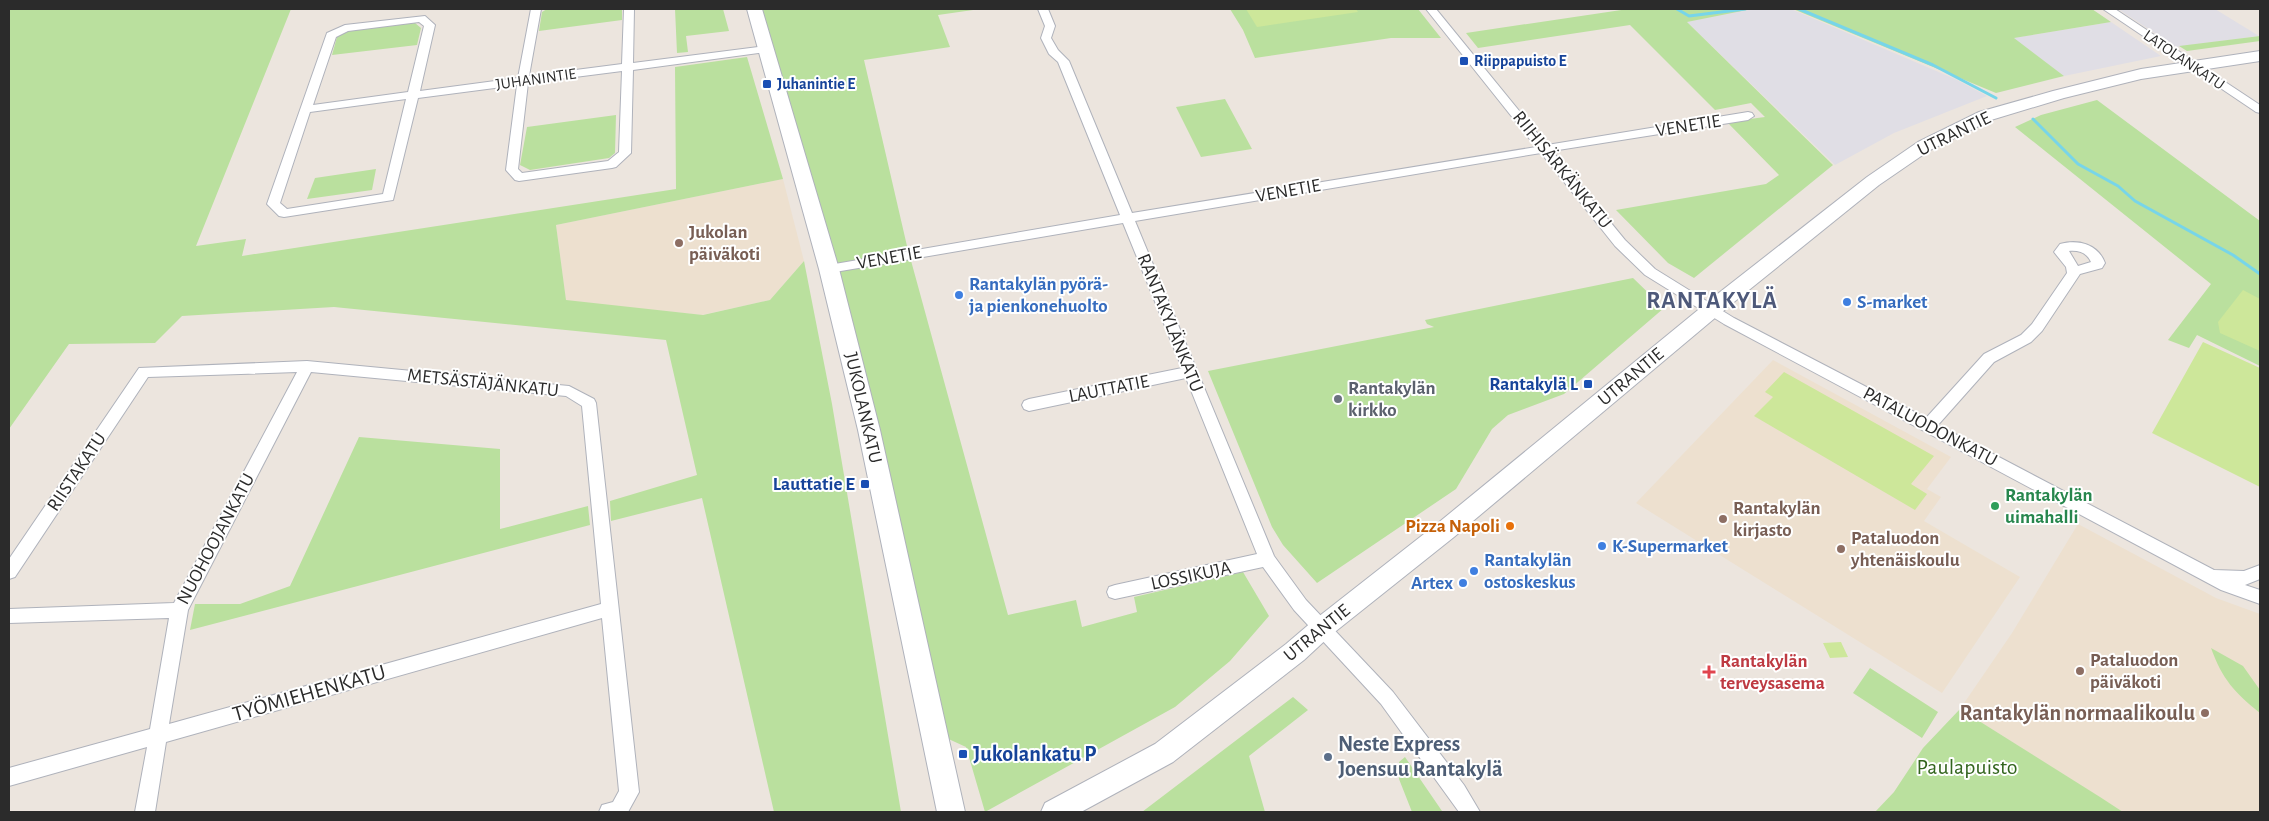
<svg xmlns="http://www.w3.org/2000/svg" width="2269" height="821" font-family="'Alegreya Sans',sans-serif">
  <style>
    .industrial { fill: #e0dee5 }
    .education { fill: #ede0cf }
    .green { fill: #bae09e }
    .pitch { fill: #cde79a }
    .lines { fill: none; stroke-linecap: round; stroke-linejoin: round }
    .stream { stroke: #77d5e9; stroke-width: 3 }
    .street-casing { stroke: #afb2bb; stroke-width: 2 }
    .secondary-casing { stroke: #afb2bb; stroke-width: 2 }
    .street { fill: #fff; fill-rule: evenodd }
    .secondary { fill: #fff; fill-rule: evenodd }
    .transit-dot { fill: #1a4fb4; stroke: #fff; stroke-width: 2 }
    .education-dot { fill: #8d6e63; stroke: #fff; stroke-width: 2 }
    .shop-dot { fill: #3f7fe0; stroke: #fff; stroke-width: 2 }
    .worship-dot { fill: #6b7280; stroke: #fff; stroke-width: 2 }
    .leisure-dot { fill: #2e9e5b; stroke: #fff; stroke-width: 2 }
    .food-dot { fill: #e8710a; stroke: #fff; stroke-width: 2 }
    .health-dot { fill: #e0444e; stroke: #fff; stroke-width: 2 }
    .service-dot { fill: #5c6f8a; stroke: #fff; stroke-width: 2 }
    .labels { text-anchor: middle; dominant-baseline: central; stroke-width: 4; stroke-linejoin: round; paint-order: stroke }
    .far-street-label { font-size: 16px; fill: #2b2b2b; stroke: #fff }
    .far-transit-label { font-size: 16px; font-weight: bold; fill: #164399; stroke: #fff; text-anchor: start }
    .street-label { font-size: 19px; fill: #2b2b2b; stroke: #fff }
    .education-label { font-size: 19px; font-weight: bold; fill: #785e54; stroke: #fff; text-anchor: start }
    .shop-label { font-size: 19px; font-weight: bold; fill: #366cbe; stroke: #fff; text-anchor: start }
    .transit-label { font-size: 19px; font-weight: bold; fill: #164399; stroke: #fff; text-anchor: end }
    .worship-label { font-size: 19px; font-weight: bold; fill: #5b616d; stroke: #fff; text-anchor: start }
    .leisure-label { font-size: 19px; font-weight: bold; fill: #27864d; stroke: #fff; text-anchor: start }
    .food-label { font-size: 19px; font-weight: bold; fill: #c56008; stroke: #fff; text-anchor: end }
    .health-label { font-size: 19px; font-weight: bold; fill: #be3a42; stroke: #fff; text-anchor: start }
    .near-street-label { font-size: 22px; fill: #2b2b2b; stroke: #fff }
    .near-education-label { font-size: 22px; font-weight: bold; fill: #785e54; stroke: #fff; text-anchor: end }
    .near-service-label { font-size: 22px; font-weight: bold; fill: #4e5e75; stroke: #fff; text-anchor: start }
    .near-transit-label { font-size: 22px; font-weight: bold; fill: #164399; stroke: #fff; text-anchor: start }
    .near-park-label { font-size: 22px; fill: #33651e; stroke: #fff }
    .district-label { font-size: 24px; font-weight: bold; letter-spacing: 1px; fill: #4e597a; stroke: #fff }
  </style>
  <rect width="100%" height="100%" fill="#ece5de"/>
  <path class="industrial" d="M 1750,9 L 1791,9 L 1955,79 L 1987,96 L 1894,133 L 1835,165 L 1687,22 Z
    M 2118,9 L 2215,9 L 2259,36 L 2176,47 Z
    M 2111,22 L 2161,56 L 2064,76 L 2013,38 Z"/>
  <path class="education" d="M 783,179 L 804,261 L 770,300 L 702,315 L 566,301 L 556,225 Z
    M 1773,360 L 1951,457 L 1927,489 L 1941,497 L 1924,521 L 2020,577 L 1942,693 L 1636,503 Z
    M 2078,524 L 2216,598 L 2260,614 L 2260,812 L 2123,812 L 1960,709 L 2012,633 Z"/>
  <path class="green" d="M 9,9 L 291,9 L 196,246 L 246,239 L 242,256 L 676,189 L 675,67 L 747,57 L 783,179 L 556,225 L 566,300 L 703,315 L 770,300 L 804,261 L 832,404 L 901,812 L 774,812 L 702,498 L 611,521 L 610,501 L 697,475 L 666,340 L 334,307 L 182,316 L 155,343 L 69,344 L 9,429 Z
    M 547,9 L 622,9 L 622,20 L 539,31 L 542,12 Z
    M 675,9 L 723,9 L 729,31 L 686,36 L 688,52 L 677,53 Z
    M 758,9 L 980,9 L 938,15 L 950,47 L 864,60 L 907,246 L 1008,615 L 1076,600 L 1082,627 L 1137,612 L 1134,597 L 1243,572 L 1269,616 L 1230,661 L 1175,707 L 985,812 L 966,747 L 942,736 L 768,39 Z
    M 1230,9 L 1418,9 L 1441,38 L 1391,38 L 1255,58 L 1243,30 Z
    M 1628,9 L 1752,9 L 1687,22 L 1833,165 L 1694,278 L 1668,263 L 1616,210 L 1766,184 L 1779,175 L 1727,122 L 1765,117 L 1751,103 L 1715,110 L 1630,25 L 1478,48 L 1466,33 Z
    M 1793,9 L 2092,9 L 2111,22 L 2014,38 L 2064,76 L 1996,93 Z
    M 415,23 L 421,28 L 417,45 L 332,55 L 337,37 L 349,31 Z
    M 2260,36 L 2260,41 L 2187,51 L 2179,46 Z
    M 1225,99 L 1252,149 L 1201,157 L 1176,107 Z
    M 2097,100 L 2260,221 L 2260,366 L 2197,335 L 2189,348 L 2168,340 L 2211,284 L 2015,127 L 2041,115 Z
    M 616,115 L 615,153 L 609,158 L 530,170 L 520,165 L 527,127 Z
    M 376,169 L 372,190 L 307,199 L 315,178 Z
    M 1633,278 L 1664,308 L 1564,394 L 1508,415 L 1492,429 L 1456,489 L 1317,583 L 1283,545 L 1272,527 L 1208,371 L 1434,327 L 1427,324 L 1425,320 Z
    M 359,437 L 500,449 L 500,529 L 588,506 L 590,525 L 190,630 L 195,604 L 240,604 L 290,586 Z
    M 2211,648 L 2243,666 L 2260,690 L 2260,713 C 2235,693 2222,679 2211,648 Z
    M 1870,668 L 1938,712 L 1922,738 L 1853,693 Z
    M 1293,697 L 1308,710 L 1249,756 L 1265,812 L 1142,812 Z
    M 1960,709 L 2100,797 L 2123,812 L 1875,812 L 1894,792 L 1923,748 Z
    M 1405,757 L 1442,811 L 1443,812 L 1412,812 L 1399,779 L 1399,762 Z"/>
  <path class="pitch" d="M 1246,9 L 1356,9 L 1358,12 L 1257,27 Z
    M 2243,290 L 2260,299 L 2260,351 L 2220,333 L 2218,322 Z
    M 2203,342 L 2260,368 L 2260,487 L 2152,433 Z
    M 1784,372 L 1934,456 L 1911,484 L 1927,494 L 1915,510 L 1754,416 L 1773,397 L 1765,392 Z
    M 1841,642 L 1848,657 L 1830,658 L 1823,643 Z"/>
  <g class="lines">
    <path class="stream" d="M 1677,9 L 1689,16 L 1745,9
      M 1799,9 L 1933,65 L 1996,98
      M 2033,119 L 2078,164 L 2118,186 L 2135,201 L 2233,255 L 2260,274"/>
    <defs>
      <path id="street" d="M 531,9 L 541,9 L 529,76 L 622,64 L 624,9 L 634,9 L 633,63 L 766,46 L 772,49 L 766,52 L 633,70 L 631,153 L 616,167 L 612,168 L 519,181 L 515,180 L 506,170 L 517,85 L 418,98 L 393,200 L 284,217 L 279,216 L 267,204 L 327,33 L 345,25 L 425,16 L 435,25 L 420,91 L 518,78 ZM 419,22 L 424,26 L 408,92 L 313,105 L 336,37 L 348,31 ZM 622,71 L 619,152 L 608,161 L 522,173 L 518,169 L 528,83 ZM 406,99 L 383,194 L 287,209 L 280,203 L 310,112 Z
        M 1038,9 L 1048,9 L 1055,26 L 1051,38 L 1058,50 L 1069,61 L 1132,213 L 1536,147 L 1426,9 L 1436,9 L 1547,145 L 1748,112 L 1752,113 L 1754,116 L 1748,120 L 1552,151 L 1625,240 L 1655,269 L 1734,318 L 1926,418 L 1984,354 L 2021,335 L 2032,324 L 2067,273 L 2066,267 L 2054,252 L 2060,244 C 2078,239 2098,244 2105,263 L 2102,268 L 2080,274 L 2042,331 L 2031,342 L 1994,362 L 1938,425 L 2214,570 L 2244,571 L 2260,565 L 2260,579 L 2245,585 L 2260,590 L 2260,604 L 2221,590 L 1724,324 L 1645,275 L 1615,246 L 1541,153 L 1135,221 L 1274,556 L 1306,600 L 1393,692 L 1464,785 L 1480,812 L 1459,812 L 1381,704 L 1294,610 L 1263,567 L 1115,599 L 1109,597 L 1107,592 L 1109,587 L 1115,585 L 1257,554 L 1186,378 L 1029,411 L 1024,409 L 1022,405 L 1024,401 L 1029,399 L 1182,368 L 1123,223 L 829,273 L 822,269 L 829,265 L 1120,215 L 1058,62 L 1049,54 L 1041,38 L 1045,26 ZM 2069,251 C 2079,250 2087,253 2091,262 L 2078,266 Z
        M 2103,9 L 2115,9 L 2260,105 L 2260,113 L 2256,112 Z
        M 307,361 L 569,386 L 594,399 L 596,403 L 639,792 L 628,812 L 599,812 L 602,805 L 613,802 L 619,791 L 602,618 L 166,742 L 155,812 L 135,812 L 147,747 L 9,786 L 9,768 L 150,729 L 169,618 L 9,623 L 9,609 L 174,603 L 297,372 L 148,377 L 15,577 L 9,579 L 9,559 L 139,368 ZM 311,372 L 566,396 L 582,406 L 601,604 L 169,724 L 188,610 Z"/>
      <path id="secondary" d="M 747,9 L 762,9 L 839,269 L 880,430 L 965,812 L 937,812 L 858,430 L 819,269 Z
        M 2260,51 L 2260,61 L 2141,79 L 2064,98 L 1991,120 L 1930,150 L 1879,185 L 1734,302 L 1454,537 L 1331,635 L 1304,660 L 1173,762 L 1081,812 L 1041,812 L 1045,803 L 1155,744 L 1286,644 L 1313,621 L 1438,523 L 1720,292 L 1867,177 L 1918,142 L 1979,112 L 2053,91 L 2141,69 Z"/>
    </defs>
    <use href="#street" class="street-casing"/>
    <use href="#secondary" class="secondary-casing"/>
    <use href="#street" class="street"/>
    <use href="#secondary" class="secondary"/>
  </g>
  <g class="transit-dot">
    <rect x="1459" y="56" width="10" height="10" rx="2.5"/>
    <rect x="762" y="79" width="10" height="10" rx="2.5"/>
    <rect x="1583" y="379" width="10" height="10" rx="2.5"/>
    <rect x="860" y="479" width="10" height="10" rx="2.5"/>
    <rect x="958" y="749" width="10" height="10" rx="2.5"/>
  </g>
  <g class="education-dot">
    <circle cx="679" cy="243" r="5"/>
    <circle cx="1723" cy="519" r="5"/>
    <circle cx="1841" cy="549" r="5"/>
    <circle cx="2080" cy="671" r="5"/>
    <circle cx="2205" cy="713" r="5"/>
  </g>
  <g class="shop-dot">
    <circle cx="959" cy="295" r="5"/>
    <circle cx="1847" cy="302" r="5"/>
    <circle cx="1602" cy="546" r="5"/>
    <circle cx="1474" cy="571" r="5"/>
    <circle cx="1463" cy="583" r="5"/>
  </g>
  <circle class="worship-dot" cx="1338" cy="399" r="5"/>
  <circle class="leisure-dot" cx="1995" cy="506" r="5"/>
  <circle class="food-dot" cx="1510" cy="526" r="5"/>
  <path class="health-dot" d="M1706.5 664.5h5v5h5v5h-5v5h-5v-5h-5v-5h5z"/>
  <circle class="service-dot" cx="1328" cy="757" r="5"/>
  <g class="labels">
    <g class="far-street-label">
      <text transform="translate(2184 60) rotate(34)">LATOLANKATU</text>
      <text transform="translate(536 79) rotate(-8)">JUHANINTIE</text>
    </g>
    <g class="far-transit-label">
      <text x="1474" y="61">Riippapuisto E</text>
      <text x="777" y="84">Juhanintie E</text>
    </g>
    <g class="street-label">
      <text transform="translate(1688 126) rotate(-9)">VENETIE</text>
      <text transform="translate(1954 134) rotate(-26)">UTRANTIE</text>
      <text transform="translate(1562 170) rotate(51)">RIIHISÄRKÄNKATU</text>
      <text transform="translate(1288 191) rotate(-10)">VENETIE</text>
      <text transform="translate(889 258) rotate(-10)">VENETIE</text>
      <text transform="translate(1170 323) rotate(68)">RANTAKYLÄNKATU</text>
      <text transform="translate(1631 377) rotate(-40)">UTRANTIE</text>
      <text transform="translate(483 383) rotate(6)">METSÄSTÄJÄNKATU</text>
      <text transform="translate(1109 389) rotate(-11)">LAUTTATIE</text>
      <text transform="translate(863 408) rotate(77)">JUKOLANKATU</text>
      <text transform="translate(1930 427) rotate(28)">PATALUODONKATU</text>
      <text transform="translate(77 472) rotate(-56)">RIISTAKATU</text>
      <text transform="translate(216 539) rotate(-62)">NUOHOOJANKATU</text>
      <text transform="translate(1191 576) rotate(-12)">LOSSIKUJA</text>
      <text transform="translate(1317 633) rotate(-39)">UTRANTIE</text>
    </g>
    <g class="education-label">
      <text x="689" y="232">Jukolan<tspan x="689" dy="22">päiväkoti</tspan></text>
      <text x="1733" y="508">Rantakylän<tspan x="1733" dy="22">kirjasto</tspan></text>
      <text x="1851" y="538">Pataluodon<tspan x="1851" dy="22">yhtenäiskoulu</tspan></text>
      <text x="2090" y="660">Pataluodon<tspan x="2090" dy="22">päiväkoti</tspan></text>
    </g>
    <g class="shop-label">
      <text x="969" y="284">Rantakylän pyörä-<tspan x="969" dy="22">ja pienkonehuolto</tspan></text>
      <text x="1857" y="302">S-market</text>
      <text x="1612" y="546">K-Supermarket</text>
      <text x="1484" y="560">Rantakylän<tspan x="1484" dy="22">ostoskeskus</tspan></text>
      <text x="1453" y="583" text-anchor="end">Artex</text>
    </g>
    <g class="transit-label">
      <text x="1578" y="384">Rantakylä L</text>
      <text x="855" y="484">Lauttatie E</text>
    </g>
    <g class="worship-label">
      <text x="1348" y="388">Rantakylän<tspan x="1348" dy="22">kirkko</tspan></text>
    </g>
    <g class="leisure-label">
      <text x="2005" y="495">Rantakylän<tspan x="2005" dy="22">uimahalli</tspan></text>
    </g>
    <g class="food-label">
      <text x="1500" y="526">Pizza Napoli</text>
    </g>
    <g class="health-label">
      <text x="1720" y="661">Rantakylän<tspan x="1720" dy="22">terveysasema</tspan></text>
    </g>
    <g class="near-street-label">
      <text transform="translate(309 693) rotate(-16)">TYÖMIEHENKATU</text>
    </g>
    <g class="near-education-label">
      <text x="2195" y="713">Rantakylän normaalikoulu</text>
    </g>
    <g class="near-service-label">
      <text x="1338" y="744">Neste Express<tspan x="1338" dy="25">Joensuu Rantakylä</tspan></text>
    </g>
    <g class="near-transit-label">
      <text x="973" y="754">Jukolankatu P</text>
    </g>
    <g class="near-park-label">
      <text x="1967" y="767">Paulapuisto</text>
    </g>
    <g class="district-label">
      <text x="1712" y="301">RANTAKYLÄ</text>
    </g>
  </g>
  <rect width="2269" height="821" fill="none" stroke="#2b2b2b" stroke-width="20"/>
</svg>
